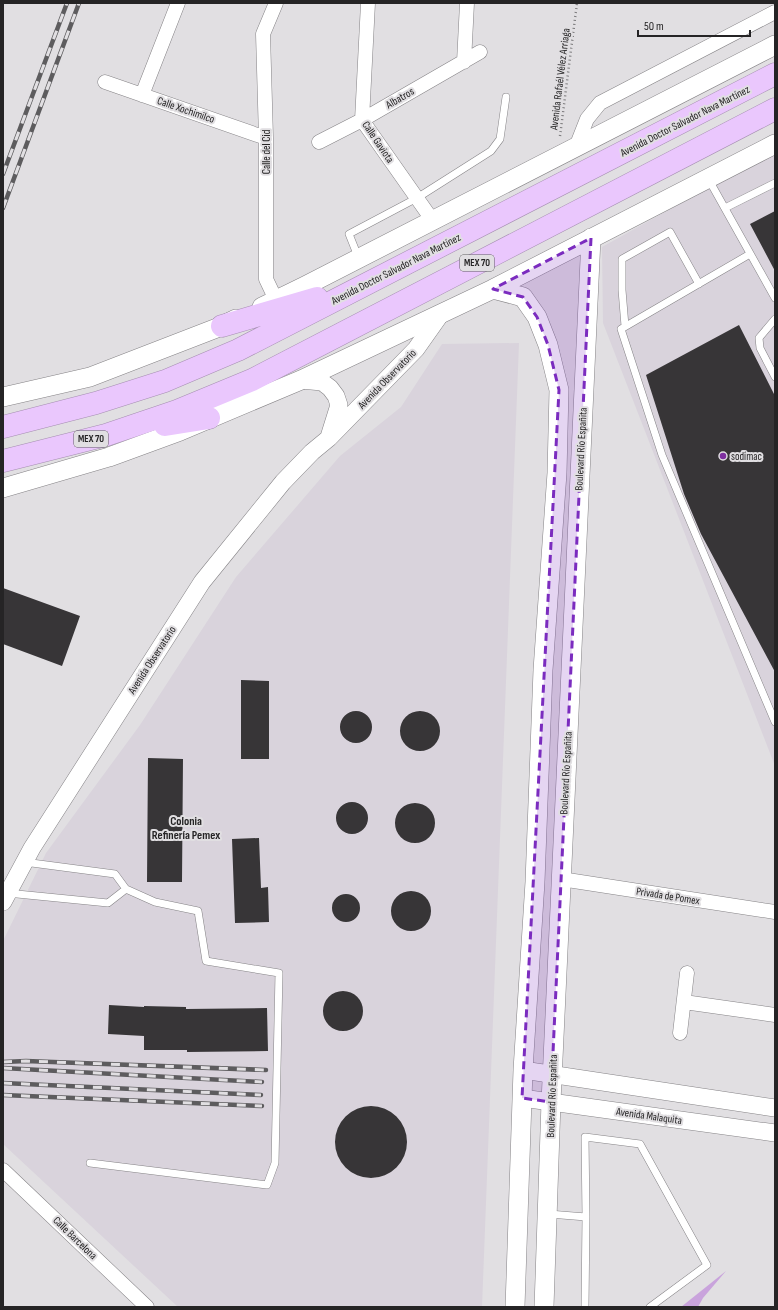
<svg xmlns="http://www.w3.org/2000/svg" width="778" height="1310" font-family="'Sofia Sans Condensed',sans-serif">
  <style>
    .built { fill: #d9d3dc }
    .green { fill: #c9a3dc }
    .building { fill: #373537 }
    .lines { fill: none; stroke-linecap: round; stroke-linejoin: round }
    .service-casing { stroke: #858386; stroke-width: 8 }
    .minor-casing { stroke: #858386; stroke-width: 15 }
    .tertiary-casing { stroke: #858386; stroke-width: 18 }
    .secondary-casing { stroke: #858386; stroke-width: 20 }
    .motorway-casing { stroke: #a58eb1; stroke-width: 23 }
    .path { stroke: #7b7a7c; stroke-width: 2.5; stroke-dasharray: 1 3; stroke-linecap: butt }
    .service { stroke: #fff; stroke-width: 7 }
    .minor { stroke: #fff; stroke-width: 14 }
    .tertiary { stroke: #fff; stroke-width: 17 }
    .secondary { stroke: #fff; stroke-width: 19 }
    .motorway { stroke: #eac7fd; stroke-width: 22 }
    .rail-casing { stroke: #5d5c5e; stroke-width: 4.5 }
    .rail { stroke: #e1dfe2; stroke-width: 3; stroke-dasharray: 9; stroke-linecap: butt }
    .marked { fill: #7b2cbf; fill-opacity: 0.2; stroke: #7b2cbf; stroke-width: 3; stroke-dasharray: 8 5; stroke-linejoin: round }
    .poi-dot { fill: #7e2fa0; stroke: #e1dfe2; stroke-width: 1.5 }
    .labels { text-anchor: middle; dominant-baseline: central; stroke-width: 4; stroke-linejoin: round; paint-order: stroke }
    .shield { fill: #e1dfe2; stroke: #5d5c5e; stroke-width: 1 }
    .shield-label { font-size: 10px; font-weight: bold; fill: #252425 }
    .street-label { font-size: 11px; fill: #252425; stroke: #e1dfe2 }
    .poi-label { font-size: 11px; fill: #252425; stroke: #e1dfe2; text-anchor: start }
    .neighbourhood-label { font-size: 12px; font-weight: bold; fill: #252425; stroke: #e1dfe2 }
  </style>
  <rect width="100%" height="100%" fill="#e1dfe2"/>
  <path class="built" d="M 775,151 L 775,766 L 603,323 L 602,247 Z
    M 519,343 L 482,1307 L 178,1307 L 3,1144 L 3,941 L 46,853 L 140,725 L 236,577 L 340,456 L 401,407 L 442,344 Z"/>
  <path class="green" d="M 726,1271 L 703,1298 L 698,1307 L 681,1307 Z"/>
  <path class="building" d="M 775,211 L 775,271 L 750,224 Z
    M 739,325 L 775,396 L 775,672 L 701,534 L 684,494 L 646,375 Z
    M 3,588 L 80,616 L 62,666 L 3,644 Z
    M 241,680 L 269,681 L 269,759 L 241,759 Z
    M340 727a16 16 0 1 1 32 0a16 16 0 1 1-32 0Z
    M400 731a20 20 0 1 1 40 0a20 20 0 1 1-40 0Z
    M 148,758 L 183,759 L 182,882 L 147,882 Z
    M336 818a16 16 0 1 1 32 0a16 16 0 1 1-32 0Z
    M395 823a20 20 0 1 1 40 0a20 20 0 1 1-40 0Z
    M 259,838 L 261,888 L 268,887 L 269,922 L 235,923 L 232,839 Z
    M391 911a20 20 0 1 1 40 0a20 20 0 1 1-40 0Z
    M332 908a14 14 0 1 1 28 0a14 14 0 1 1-28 0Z
    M323 1011a20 20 0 1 1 40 0a20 20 0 1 1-40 0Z
    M 109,1005 L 144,1007 L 144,1006 L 186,1007 L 186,1009 L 267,1008 L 268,1051 L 187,1052 L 187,1050 L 144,1050 L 144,1036 L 108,1034 Z
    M335 1142a36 36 0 1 1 72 0a36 36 0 1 1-72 0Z"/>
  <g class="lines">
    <defs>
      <path id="service" d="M 709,180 L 775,298
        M 725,208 L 775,183
        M 750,254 L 621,329 L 662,455 L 775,722
        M 359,259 L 349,234 L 417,198 L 491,151 L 500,139 L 506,97
        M 775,319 L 759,338 L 760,348 L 775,377
        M 625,326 L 622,290 L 622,259 L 670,232 L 699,284
        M 24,862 L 115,874 L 126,889 L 155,902 L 198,911 L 206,961 L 279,973 L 275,1163 L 267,1185 L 90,1163
        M 7,893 L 108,903 L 126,889
        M 549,1214 L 586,1217
        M 585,1307 L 586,1217 L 585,1137 L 640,1144 L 707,1265 L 650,1307"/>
      <path id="minor" d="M 276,3 L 263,34 L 266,138 L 266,279 L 276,300
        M 368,3 L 362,120 L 433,221
        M 464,62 L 467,3
        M 105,82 L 266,138
        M 142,95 L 178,3
        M 319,142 L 362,120 L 480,52
        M 576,147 L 587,119 L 600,103 L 775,12
        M 561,879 L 775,912
        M 684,1002 L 775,1015
        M 680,1033 L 687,973
        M 3,1170 L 147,1307"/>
      <path id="tertiary" d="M 301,380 L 322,382 L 330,388 L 336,396 L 339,405 L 329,437
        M 3,902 L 32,848 L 202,582 L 283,482 L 312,452 L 329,438 L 416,349 L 440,315
        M 523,1070 L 775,1108
        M 522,1098 L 775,1133"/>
      <path id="secondary" d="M 493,289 L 523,297 L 537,317 L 548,345 L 559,390 L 557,473 L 543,670 L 535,882 L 523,1070 L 515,1307
        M 262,307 L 305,286 L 775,45
        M 3,397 L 90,377 L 222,326 L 236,319
        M 3,488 L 109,457 L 180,431 L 301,380 L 493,289 L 775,144
        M 544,1307 L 551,1102 L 591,238"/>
      <path id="motorway" d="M 222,326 L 317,298
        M 165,425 L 209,418
        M 3,427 L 96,403 L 165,381 L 238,350 L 775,74
        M 3,461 L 106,435 L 177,411 L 252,380 L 775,109"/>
    </defs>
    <use href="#service" class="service-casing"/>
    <use href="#minor" class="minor-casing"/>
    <use href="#tertiary" class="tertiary-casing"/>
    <use href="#secondary" class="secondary-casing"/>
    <use href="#motorway" class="motorway-casing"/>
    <path class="path" d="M 560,136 L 577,3"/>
    <use href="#service" class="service"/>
    <use href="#minor" class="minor"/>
    <use href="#tertiary" class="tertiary"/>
    <use href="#secondary" class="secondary"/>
    <use href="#motorway" class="motorway"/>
    <defs>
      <path id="rail" d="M 3,174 L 67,3
        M 3,208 L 79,3
        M 3,1062 L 26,1061 L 266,1070
        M 3,1068 L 262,1082
        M 3,1083 L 261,1095
        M 3,1095 L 262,1106"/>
    </defs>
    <use href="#rail" class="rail-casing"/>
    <use href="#rail" class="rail"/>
  </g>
  <path class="marked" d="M 591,238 L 552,1074 L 551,1102 L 522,1098 L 559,390 L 548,345 L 537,317 L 523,297 L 493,289 Z"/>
  <circle class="poi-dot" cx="723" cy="456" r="4"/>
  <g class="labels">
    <g class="shield">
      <rect x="460" y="255" width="34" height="16" rx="3"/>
      <rect x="74" y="431" width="34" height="16" rx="3"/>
    </g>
    <g class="shield-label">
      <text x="477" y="263">MEX 70</text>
      <text x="91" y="439">MEX 70</text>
    </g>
    <g class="street-label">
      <text transform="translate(560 79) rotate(-83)">Avenida Rafaél Vélez Arriaga</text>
      <text transform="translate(400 98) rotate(-30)">Albatros</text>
      <text transform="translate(186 110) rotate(19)">Calle Xochimilco</text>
      <text transform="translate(685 121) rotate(-27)">Avenida Doctor Salvador Nava Martínez</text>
      <text transform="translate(378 142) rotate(56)">Calle Gaviota</text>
      <text transform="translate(266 152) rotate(-90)">Calle del Cid</text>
      <text transform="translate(396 269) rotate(-27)">Avenida Doctor Salvador Nava Martínez</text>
      <text transform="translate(387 379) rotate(-46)">Avenida Observatorio</text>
      <text transform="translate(581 449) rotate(-87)">Boulevard Río Españita</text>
      <text transform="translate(152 660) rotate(-57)">Avenida Observatorio</text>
      <text transform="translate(566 773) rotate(-87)">Boulevard Río Españita</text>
      <text transform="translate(668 896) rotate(9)">Privada de Pomex</text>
      <text transform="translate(552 1096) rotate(-88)">Boulevard Río Españita</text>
      <text transform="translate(649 1116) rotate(8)">Avenida Malaquita</text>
      <text transform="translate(75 1238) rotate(44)">Calle Barcelona</text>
    </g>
    <g class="poi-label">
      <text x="731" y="456">sodimac</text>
    </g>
    <g class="neighbourhood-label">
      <text x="186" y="821">Colonia<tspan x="186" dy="14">Refinería Pemex</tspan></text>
    </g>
  </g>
  <rect width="778" height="1310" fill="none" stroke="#252425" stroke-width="8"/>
  <path d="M638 30v6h112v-6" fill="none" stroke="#252425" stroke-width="2"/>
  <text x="644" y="30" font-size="12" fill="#252425" stroke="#e1dfe2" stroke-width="3" paint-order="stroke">50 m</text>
</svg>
